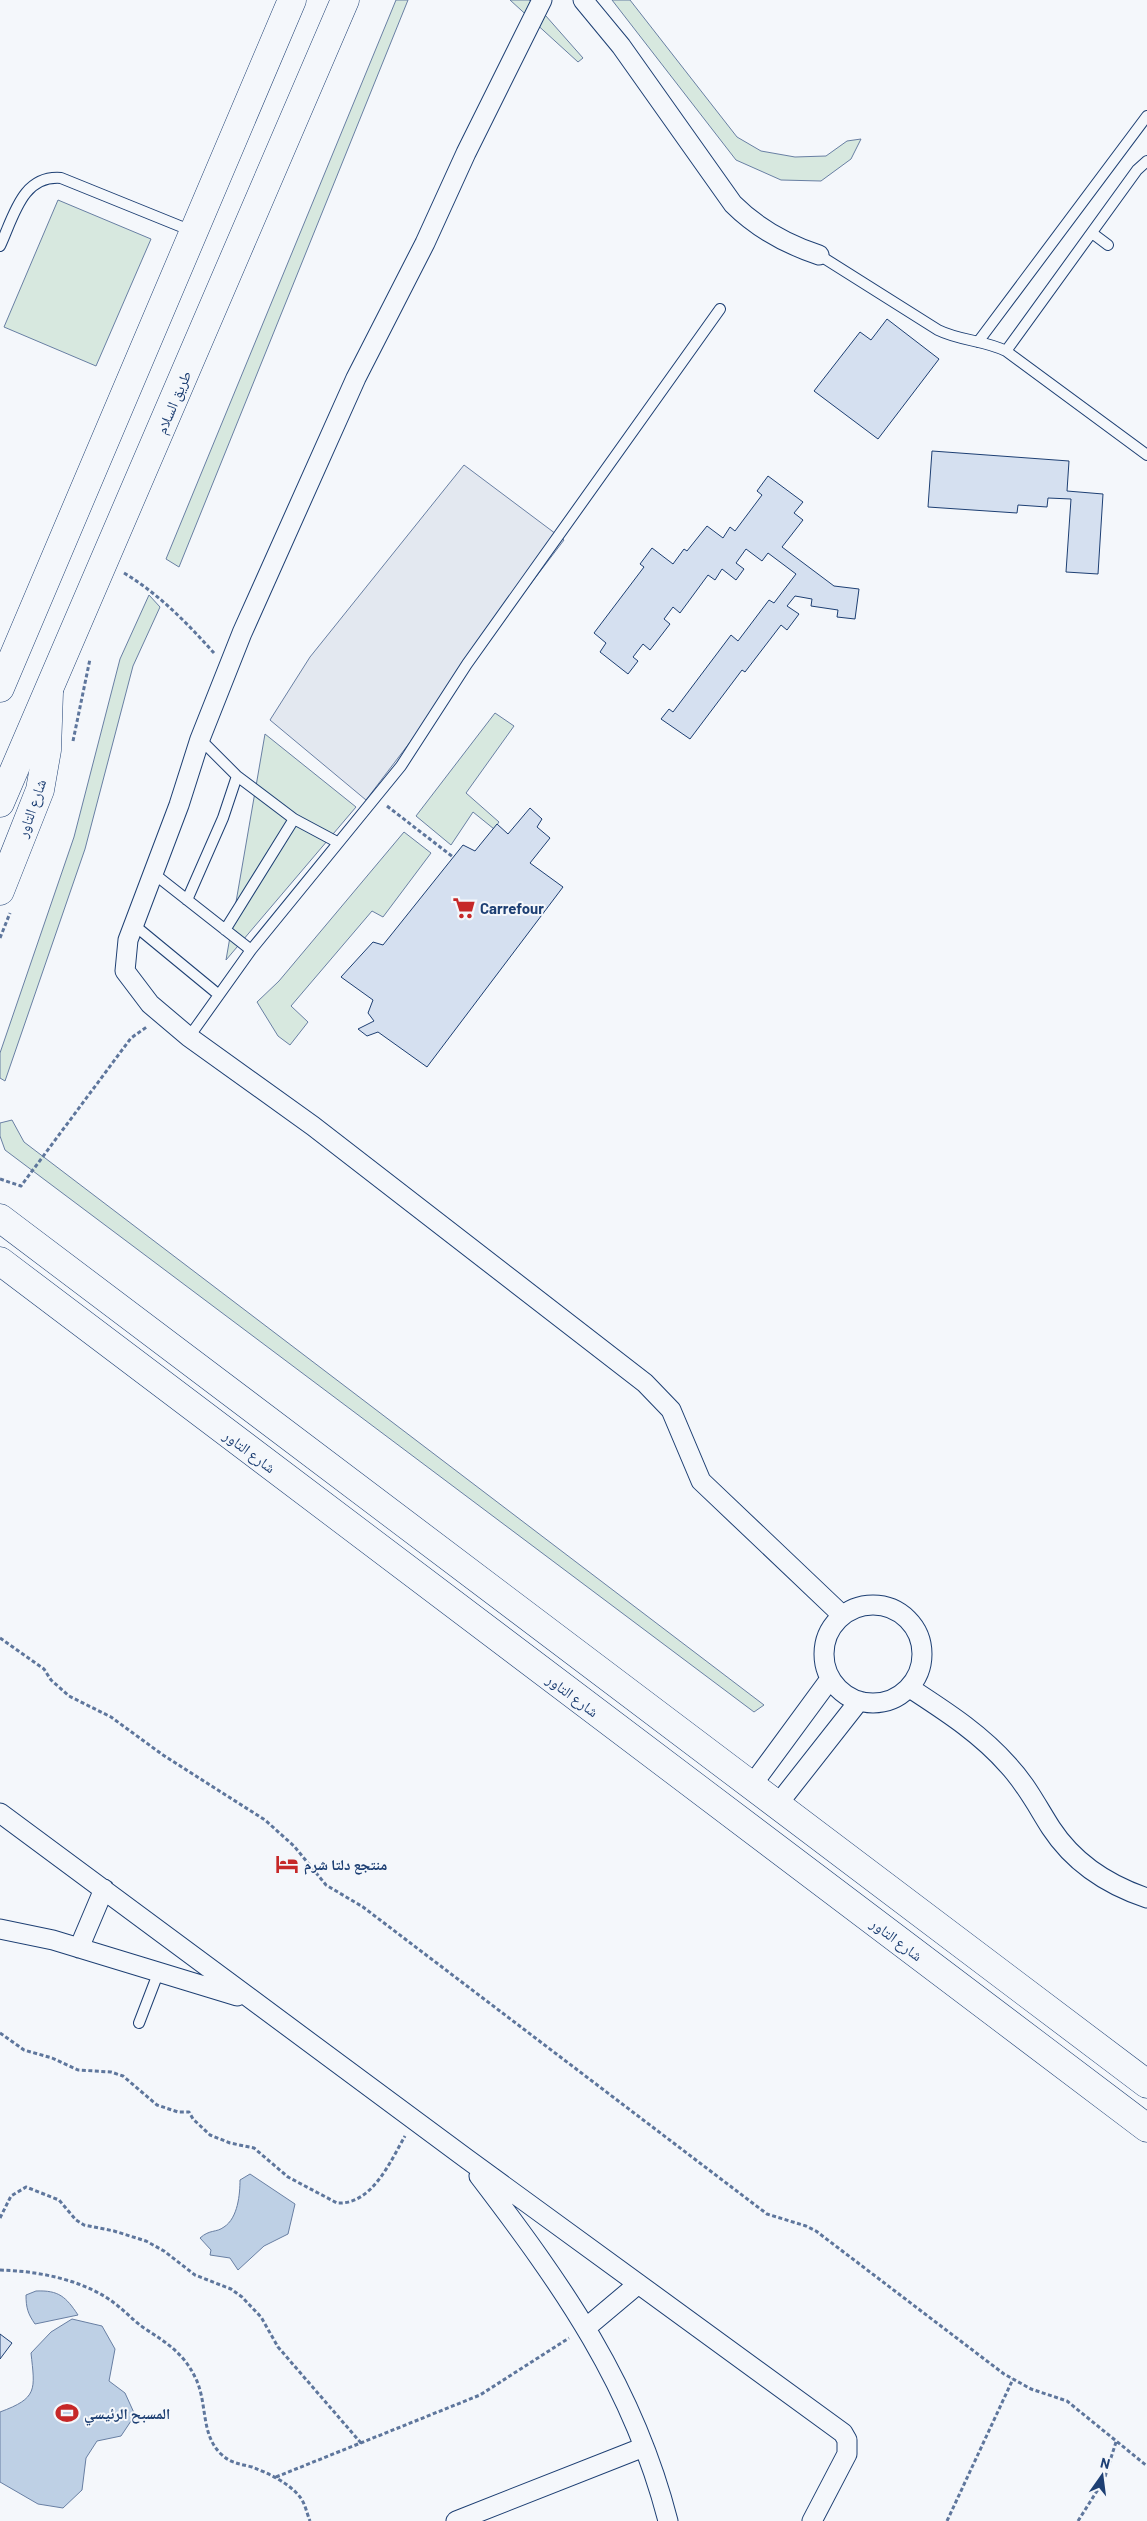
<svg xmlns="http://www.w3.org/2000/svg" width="1147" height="2521" font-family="Barlow,'Noto Naskh Arabic',sans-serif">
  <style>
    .green { fill: #d7e8df; stroke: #687fa3 }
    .parking { fill: #e3e8f0; stroke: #687fa3 }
    .water { fill: #bed0e5; stroke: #687fa3 }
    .building { fill: #d5e0f0; stroke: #1d3f73 }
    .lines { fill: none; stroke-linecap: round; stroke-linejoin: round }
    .lane-casing { stroke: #1d3f73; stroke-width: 12 }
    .street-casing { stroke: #1d3f73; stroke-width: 21 }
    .secondary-casing { stroke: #1d3f73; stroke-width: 29 }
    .primary-casing { stroke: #1d3f73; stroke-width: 29 }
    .path { stroke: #5e769c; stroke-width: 3; stroke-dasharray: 4 2.5; stroke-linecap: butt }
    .lane { stroke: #f4f7fb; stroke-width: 10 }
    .street { stroke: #f4f7fb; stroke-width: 19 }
    .secondary { stroke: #f4f7fb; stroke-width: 28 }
    .primary { stroke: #f4f7fb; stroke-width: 28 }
    .labels { text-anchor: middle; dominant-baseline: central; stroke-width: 4; stroke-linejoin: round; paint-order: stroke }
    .street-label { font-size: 15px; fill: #1d3f73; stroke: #f4f7fb }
    .poi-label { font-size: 15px; font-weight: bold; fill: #1d3f73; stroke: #f4f7fb; text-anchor: start }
  </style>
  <rect width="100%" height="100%" fill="#f4f7fb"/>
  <path class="green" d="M 396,0 L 408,0 L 179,567 L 166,559 Z
    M 510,0 L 529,0 L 538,7 L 583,58 L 578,62 Z
    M 612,0 L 630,0 L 737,137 L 761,151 L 795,157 L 826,156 L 847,141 L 861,139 L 851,159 L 821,181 L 781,180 L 736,160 Z
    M 58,200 L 151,239 L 96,366 L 4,327 Z
    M 149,595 L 160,607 L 133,666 L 85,849 L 5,1081 L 0,1078 L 0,1053 L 74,837 L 120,659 Z
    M 495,713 L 514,726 L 466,793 L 499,822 L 494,829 L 473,812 L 451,845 L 416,816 Z
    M 265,734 L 356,807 L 226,960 Z
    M 404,832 L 431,853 L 383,917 L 372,911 L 291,1006 L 308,1022 L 290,1045 L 278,1036 L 257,1002 L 279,981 Z
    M 12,1120 L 24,1142 L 764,1705 L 754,1712 L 5,1150 L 0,1136 L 0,1123 Z"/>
  <path class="parking" d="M 464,465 L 564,540 L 366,800 L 270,720 L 310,657 Z"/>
  <path class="water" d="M 250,2174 L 295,2204 L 288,2234 L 264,2246 L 238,2270 L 230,2258 L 210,2255 L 211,2250 L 200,2238 C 210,2229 216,2233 224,2227 C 238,2218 240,2194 240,2180 Z
    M 36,2291 C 59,2290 66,2297 78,2315 L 35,2324 C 28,2314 26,2308 26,2295 Z
    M 72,2319 L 102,2326 L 115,2349 L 109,2381 L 125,2393 L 135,2415 L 121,2436 L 97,2441 L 86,2458 L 82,2490 L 63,2508 L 38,2504 L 0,2482 L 0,2412 C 38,2398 35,2390 31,2353 L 51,2332 Z"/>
  <path class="building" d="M 887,319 L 939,359 L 878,439 L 814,391 L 860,332 L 871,340 Z
    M 932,451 L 1069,461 L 1067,491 L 1103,494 L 1098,574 L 1066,572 L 1071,499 L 1048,498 L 1047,507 L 1018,505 L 1017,513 L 928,507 Z
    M 768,476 L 803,502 L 794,513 L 803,520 L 782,547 L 834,586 L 859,589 L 855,619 L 837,617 L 838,610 L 811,606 L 812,599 L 795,596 L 787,606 L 799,614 L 787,630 L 781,625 L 745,672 L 742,670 L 690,739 L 661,719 L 669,709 L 673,712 L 731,635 L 738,641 L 769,600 L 774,603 L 796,574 L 768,553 L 762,561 L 746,549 L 736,563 L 744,569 L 736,580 L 722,569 L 715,580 L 708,575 L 680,613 L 673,607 L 664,619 L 670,624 L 650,650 L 643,644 L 633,657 L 638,661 L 628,674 L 600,652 L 606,643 L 594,633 L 644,567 L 640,564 L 652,548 L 673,564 L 684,549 L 687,551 L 707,526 L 723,538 L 730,527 L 735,531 L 762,495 L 757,491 Z
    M 530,808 L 542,819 L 537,827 L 550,838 L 530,863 L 563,887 L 427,1067 L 378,1032 L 367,1036 L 358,1029 L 374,1021 L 368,1013 L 373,1000 L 341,977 L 373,942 L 383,945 L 463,845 L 475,851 L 497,824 L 508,834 Z
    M 0,2334 L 12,2343 L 0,2359 Z"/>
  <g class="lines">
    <defs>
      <path id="lane" d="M 1092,233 L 1108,245
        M 0,246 C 14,216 22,175 61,178 L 192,231
        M 819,255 L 938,330 C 960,341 984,340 1006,351 L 1147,455
        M 978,342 L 1147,116
        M 1006,351 L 1137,170 L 1147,161
        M 200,739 L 237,776 L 294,819 L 337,842
        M 153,873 L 251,950
        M 187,900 L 223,818 L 237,776
        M 134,925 L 219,995
        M 225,930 L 294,819
        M 189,1037 L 251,950 L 401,766 L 467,664 L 720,309
        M 139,2023 L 159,1971"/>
      <path id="street" d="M 542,0 L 466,153 L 425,243 L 356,378 L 242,633 L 200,739 L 179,805 L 128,940 L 125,971 L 150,1004 L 189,1037 L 313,1126 L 645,1383 L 671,1410 L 701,1481 L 842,1615
        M 583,0 L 621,46 L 733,204 C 758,229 786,244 819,255
        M824 1654a49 49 0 1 1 98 0a49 49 0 1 1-98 0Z
        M 910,1688 C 945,1711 980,1733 1008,1765 C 1026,1784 1037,1806 1051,1828 C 1074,1863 1108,1885 1147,1898
        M 752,1785 L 830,1679
        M 778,1804 L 859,1701
        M 0,1813 L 467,2159 L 843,2433 L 847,2440 L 847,2454 L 812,2521
        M 0,1929 L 53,1940 L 237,1996
        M 79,1948 L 104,1889
        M 479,2176 C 563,2286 633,2385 668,2521
        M 587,2327 L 637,2285
        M 456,2521 L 644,2447"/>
      <path id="secondary" d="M 0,891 L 40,790 L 47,750 L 49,692
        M 0,1218 L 1147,2084
        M 0,1261 L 1147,2128"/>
      <path id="primary" d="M 0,688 L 292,0
        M 0,803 L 345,0"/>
    </defs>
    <use href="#lane" class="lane-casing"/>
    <use href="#street" class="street-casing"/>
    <use href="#secondary" class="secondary-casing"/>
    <use href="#primary" class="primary-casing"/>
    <path class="path" d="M 124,573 C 159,594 187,623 214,653
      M 73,741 L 90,659
      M 387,806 L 453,857
      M 0,938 L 10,913
      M 0,1179 L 21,1186 L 131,1038 L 148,1026
      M 0,1638 L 44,1669 L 51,1680 L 69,1696 L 111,1717 L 163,1755 L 265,1820 L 294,1846 L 326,1885 L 363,1907 L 767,2214 L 806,2226 L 816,2231 L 1004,2374 L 1031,2389 L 1067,2401 L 1147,2466
      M 0,2033 L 24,2050 L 52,2058 L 78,2070 L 111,2072 L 123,2076 L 157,2105 L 178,2112 L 189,2112 L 193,2119 L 210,2135 L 230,2143 L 254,2148 L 288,2177 L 337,2203 C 372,2205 390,2162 405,2136
      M 0,2218 L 11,2196 L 26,2187 L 59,2200 L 76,2220 L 84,2225 L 114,2231 L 146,2241 L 164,2251 L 195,2275 L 231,2289 L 242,2297 L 261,2317 L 278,2347 L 361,2443
      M 0,2270 C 38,2271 87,2280 118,2306 C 128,2314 136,2323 147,2330 C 167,2343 184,2354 195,2377 C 208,2402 200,2434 221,2454 C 230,2463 240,2464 252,2467 C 268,2473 289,2483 300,2497 C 305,2503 307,2514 310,2521
      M 276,2477 L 480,2395 L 569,2338
      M 947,2521 L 1013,2379
      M 1078,2521 L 1104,2480 L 1116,2442"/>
    <use href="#lane" class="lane"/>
    <use href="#street" class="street"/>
    <use href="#secondary" class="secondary"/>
    <use href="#primary" class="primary"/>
  </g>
  <defs>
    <symbol id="supermarket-bare" viewBox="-9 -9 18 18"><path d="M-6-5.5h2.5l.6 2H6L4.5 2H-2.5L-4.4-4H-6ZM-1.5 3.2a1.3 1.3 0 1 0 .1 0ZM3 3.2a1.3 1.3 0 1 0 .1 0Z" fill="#c62828" stroke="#f4f7fb" stroke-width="2.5" paint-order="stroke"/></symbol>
    <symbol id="hotel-bare" viewBox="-9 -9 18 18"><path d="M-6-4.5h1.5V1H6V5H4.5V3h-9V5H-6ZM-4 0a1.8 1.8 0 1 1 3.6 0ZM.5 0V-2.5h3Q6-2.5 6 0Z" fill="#c62828" stroke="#f4f7fb" stroke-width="2.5" paint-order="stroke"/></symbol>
    <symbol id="stadium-bare" viewBox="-9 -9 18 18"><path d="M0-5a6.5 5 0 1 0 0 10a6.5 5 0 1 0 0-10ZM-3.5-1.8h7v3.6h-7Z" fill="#c62828" stroke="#f4f7fb" stroke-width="2.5" paint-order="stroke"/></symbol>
  </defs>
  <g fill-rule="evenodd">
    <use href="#supermarket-bare" x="448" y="892" width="32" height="32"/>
    <use href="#hotel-bare" x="271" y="1848" width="32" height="32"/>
    <use href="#stadium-bare" x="51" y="2397" width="32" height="32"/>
  </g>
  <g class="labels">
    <g class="street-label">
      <text transform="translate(173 402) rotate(-67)">طريق السلام</text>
      <text transform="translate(31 808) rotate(-71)">شارع التاور</text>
      <text transform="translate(250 1451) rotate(37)">شارع التاور</text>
      <text transform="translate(573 1695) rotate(37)">شارع التاور</text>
      <text transform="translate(897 1939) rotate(37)">شارع التاور</text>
    </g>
    <g class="poi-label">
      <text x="480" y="908">Carrefour</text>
      <text x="304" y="1864">منتجع دلتا شرم</text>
      <text x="84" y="2413">المسبح الرئيسي</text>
    </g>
  </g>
  <g transform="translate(1102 2476) rotate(14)" stroke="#f4f7fb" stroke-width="4" paint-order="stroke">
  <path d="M0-4L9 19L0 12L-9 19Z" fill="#1d3f73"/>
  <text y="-8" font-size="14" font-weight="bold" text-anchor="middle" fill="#1d3f73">N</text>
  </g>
</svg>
